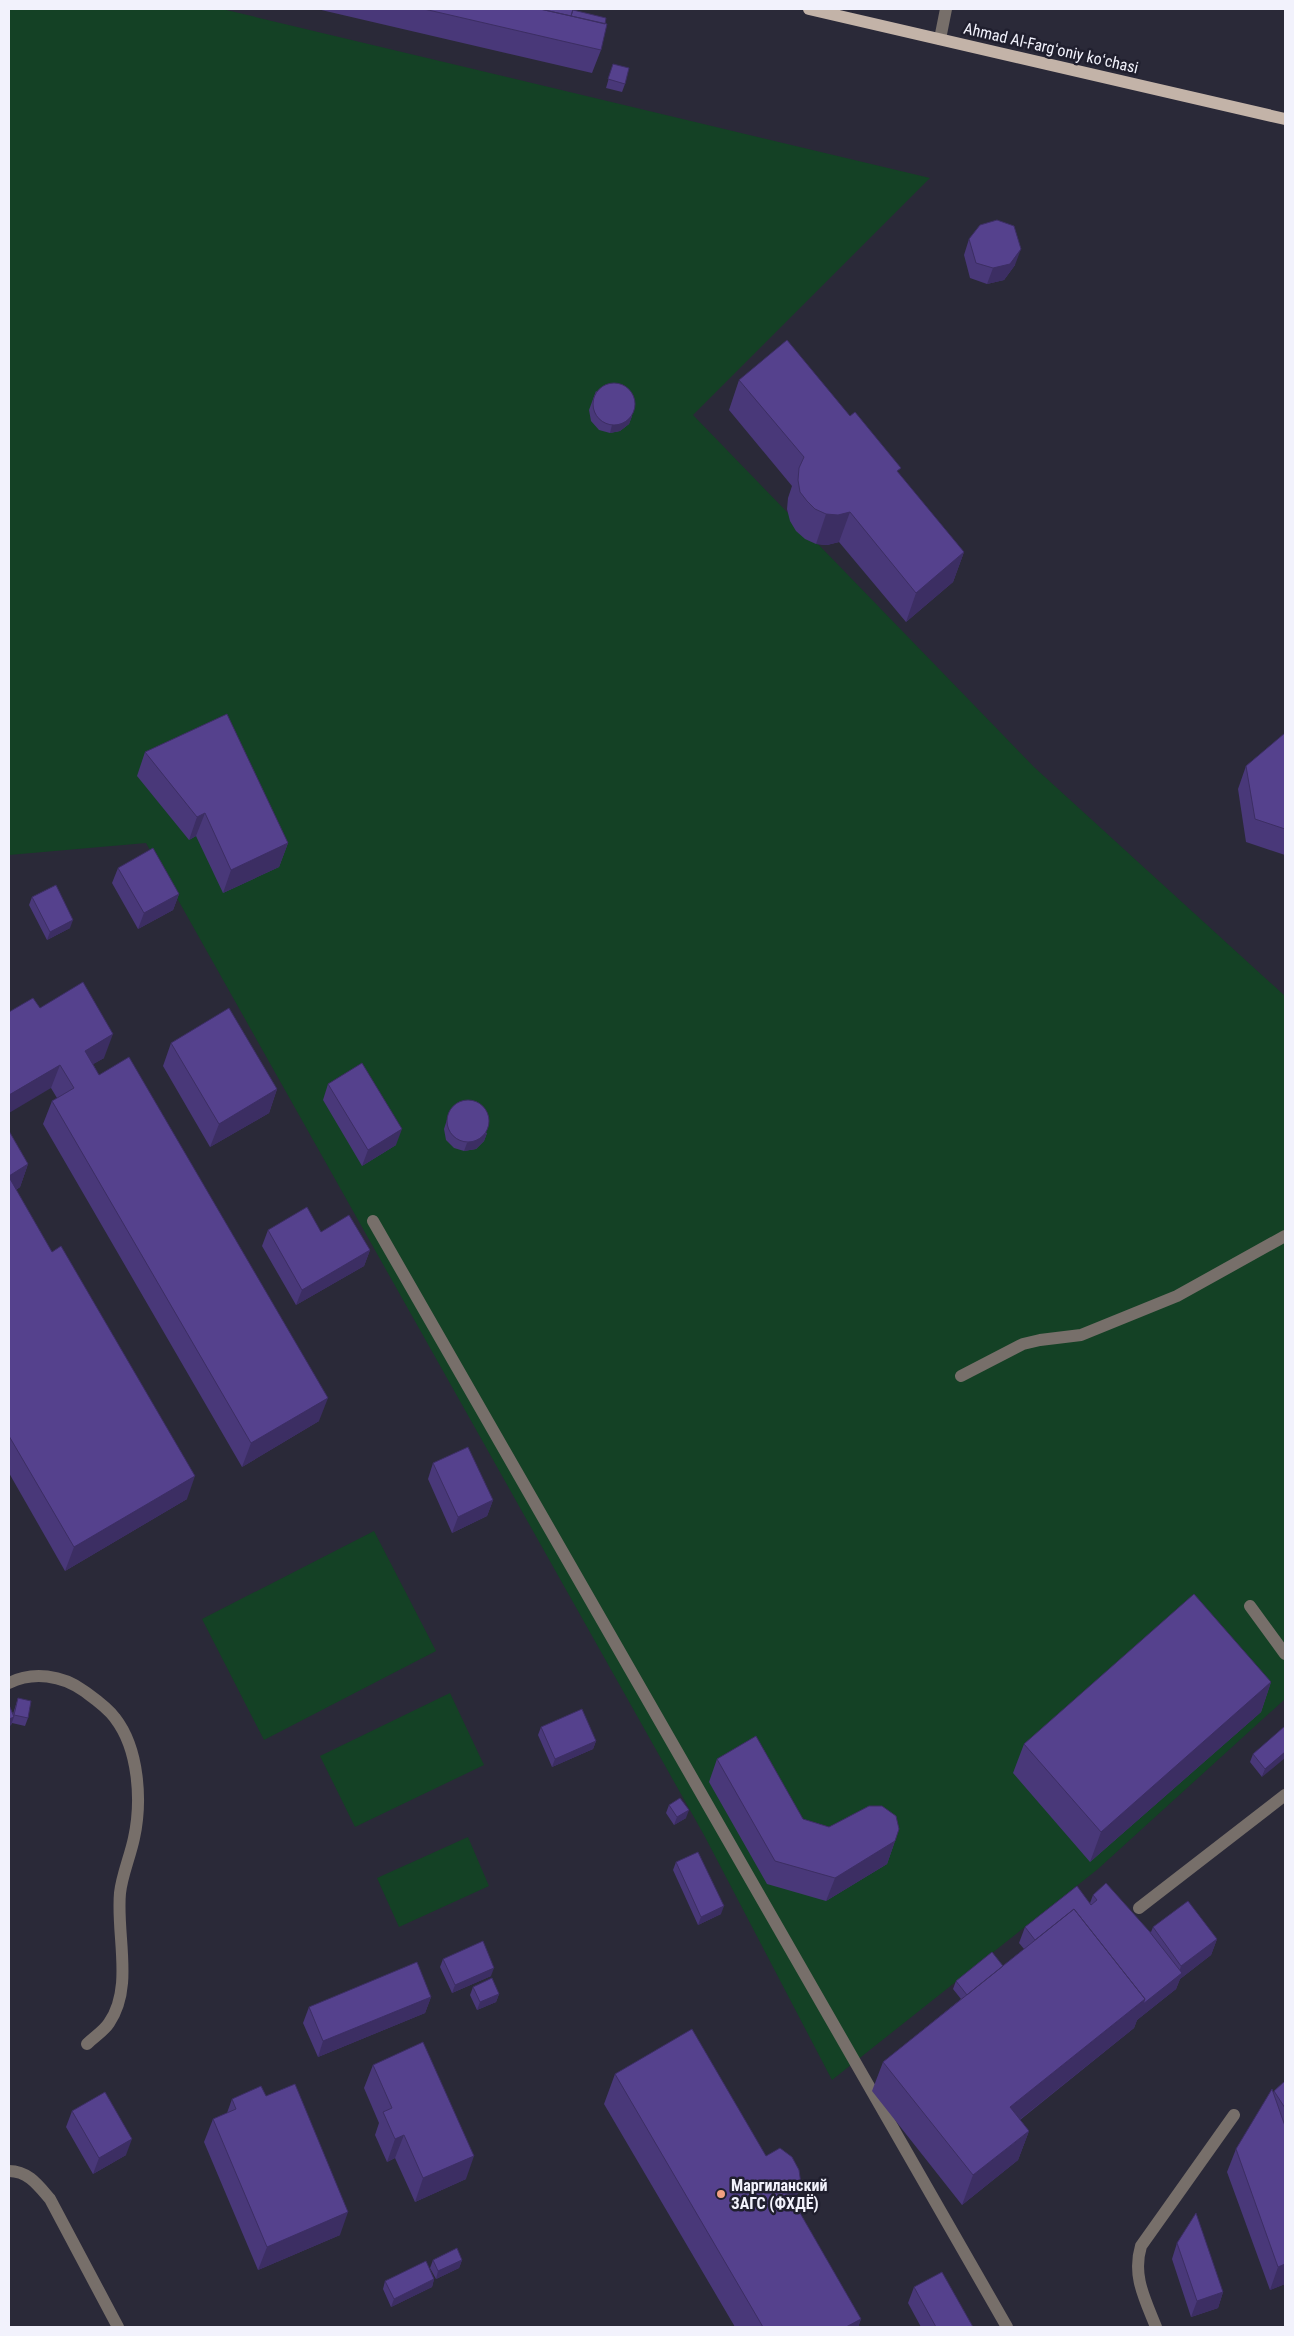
<svg xmlns="http://www.w3.org/2000/svg" width="1294" height="2336" font-family="'Roboto Condensed',sans-serif">
  <style>
    .green { fill: #144125 }
    .lines { fill: none; stroke-linecap: round; stroke-linejoin: round }
    .minor { stroke: #776f6a; stroke-width: 12 }
    .major { stroke: #c3b3a8; stroke-width: 12 }
    .wall { fill: #493879 }
    .shaded-wall { fill: #3c2e63 }
    .building { fill: #55418d; stroke: #3c2e63 }
    .poi-dot { fill: #f2a081; stroke: #201f2e; stroke-width: 2 }
    .labels { text-anchor: middle; dominant-baseline: central; stroke-width: 5; stroke-linejoin: round; paint-order: stroke }
    .street-label { font-size: 16px; fill: #f2f2fc; stroke: #201f2e }
    .poi-label { font-size: 16px; font-weight: bold; fill: #f2f2fc; stroke: #201f2e; text-anchor: start }
  </style>
  <rect width="100%" height="100%" fill="#2a2938"/>
  <path class="green" d="M 9,9 L 222,9 L 930,178 L 693,415 L 1034,767 L 1285,996 L 1285,1699 L 1098,1869 L 832,2080 L 704,1835 L 146,843 L 9,855 Z
    M 374,1531 L 436,1651 L 264,1740 L 202,1619 Z
    M 450,1693 L 484,1765 L 355,1827 L 320,1756 Z
    M 468,1837 L 489,1886 L 399,1927 L 377,1878 Z"/>
  <g class="lines">
    <path class="minor" d="M 940,39 L 946,9
      M 373,1221 L 1007,2327
      M 961,1376 L 1023,1344 L 1040,1340 L 1081,1335 L 1177,1296 L 1285,1236
      M 1250,1606 L 1285,1654
      M 9,1683 C 33,1671 62,1675 84,1691 C 95,1699 107,1707 115,1718 C 139,1749 142,1801 134,1838 C 130,1857 122,1875 120,1893 C 116,1935 134,1987 109,2023 C 104,2031 94,2037 87,2044
      M 1139,1908 L 1285,1795
      M 9,2171 C 28,2171 38,2185 50,2199 L 118,2327
      M 1156,2327 C 1145,2299 1132,2276 1141,2246 L 1234,2115"/>
    <path class="major" d="M 809,9 L 1285,119"/>
  </g>
  <path class="wall" d="M 317,9 L 573,9 L 573,10 L 605,24 L 601,50 L 592,73 Z
    M 613,64 L 625,84 L 622,92 L 606,88 Z
    M 969,239 L 1015,265 L 1004,280 L 987,284 L 970,278 L 964,255 Z
    M 739,380 L 899,474 L 964,552 L 953,582 L 906,622 L 839,542 L 827,545 L 816,544 L 805,539 L 796,531 L 790,521 L 787,509 L 788,498 L 792,486 L 729,410 Z
    M 596,391 L 632,416 L 629,424 L 620,431 L 610,433 L 599,430 L 591,421 L 589,410 Z
    M 1285,733 L 1285,855 L 1246,842 L 1238,789 L 1246,766 Z
    M 145,752 L 288,843 L 279,867 L 223,893 L 196,836 L 189,840 L 137,776 Z
    M 118,868 L 179,894 L 173,910 L 138,929 L 112,883 Z
    M 32,897 L 70,928 L 47,940 L 29,905 Z
    M 40,1008 L 104,1058 L 93,1064 L 99,1075 L 319,1421 L 242,1467 L 43,1124 L 52,1101 L 57,1098 L 51,1088 Z
    M 171,1043 L 277,1089 L 269,1113 L 210,1147 L 163,1066 Z
    M 328,1084 L 396,1145 L 362,1166 L 323,1100 Z
    M 450,1110 L 487,1133 L 484,1141 L 476,1149 L 464,1151 L 454,1148 L 446,1140 L 444,1129 Z
    M 9,1131 L 28,1164 L 20,1187 L 16,1190 L 187,1499 L 65,1571 L 9,1473 Z
    M 268,1230 L 370,1250 L 364,1266 L 296,1305 L 262,1246 Z
    M 433,1463 L 493,1500 L 487,1516 L 452,1533 L 428,1479 Z
    M 1271,1682 L 1261,1712 L 1090,1862 L 1013,1773 L 1024,1744 Z
    M 18,1698 L 28,1718 L 25,1726 L 12,1723 L 11,1725 L 9,1726 L 9,1705 L 13,1714 Z
    M 1285,1726 L 1262,1777 L 1250,1762 L 1253,1754 Z
    M 541,1727 L 596,1741 L 593,1749 L 552,1767 L 538,1735 Z
    M 717,1759 L 803,1819 L 829,1827 L 895,1841 L 887,1864 L 826,1901 L 767,1884 L 709,1782 Z
    M 669,1805 L 686,1818 L 674,1825 L 666,1813 Z
    M 676,1862 L 721,1914 L 698,1925 L 673,1870 Z
    M 1093,1895 L 1151,1932 L 1153,1927 L 1217,1939 L 1211,1955 L 1180,1979 L 1176,1989 L 1137,2020 L 1134,2028 L 1020,2120 L 1029,2131 L 1018,2160 L 962,2205 L 872,2091 L 883,2062 L 961,1999 L 953,1989 L 956,1981 L 1003,1966 L 1024,1949 L 1019,1943 L 1025,1927 L 1090,1903 Z
    M 443,1959 L 491,1976 L 452,1993 L 440,1967 Z
    M 473,1987 L 499,1994 L 496,2002 L 477,2010 L 470,1995 Z
    M 431,1997 L 425,2013 L 318,2057 L 303,2023 L 309,2007 Z
    M 373,2065 L 466,2179 L 415,2202 L 395,2158 L 387,2162 L 375,2135 L 379,2123 L 364,2088 Z
    M 615,2074 L 766,2156 L 801,2184 L 794,2203 L 861,2319 L 858,2327 L 735,2327 L 604,2104 Z
    M 1285,2081 L 1285,2284 L 1270,2290 L 1227,2172 L 1236,2149 L 1274,2091 Z
    M 266,2096 L 340,2235 L 258,2270 L 204,2142 L 213,2119 L 227,2113 L 232,2099 Z
    M 72,2111 L 126,2155 L 93,2174 L 66,2127 Z
    M 1177,2243 L 1223,2292 L 1218,2308 L 1191,2317 L 1172,2259 Z
    M 433,2260 L 462,2260 L 459,2268 L 436,2279 L 430,2268 Z
    M 434,2279 L 432,2287 L 391,2307 L 383,2289 L 385,2281 Z
    M 914,2287 L 973,2327 L 921,2327 L 908,2303 Z"/>
  <path class="shaded-wall" d="M 1021,249 L 1015,265 L 1004,280 L 987,284 L 993,268 Z
    M 632,416 L 629,424 L 620,431 L 610,433 L 612,425 Z
    M 850,512 L 839,542 L 827,545 L 816,544 L 826,514 Z
    M 964,552 L 953,582 L 906,622 L 916,593 Z
    M 205,813 L 196,836 L 189,840 L 197,817 Z
    M 288,843 L 279,867 L 223,893 L 231,870 Z
    M 179,894 L 173,910 L 138,929 L 144,913 Z
    M 73,920 L 70,928 L 47,940 L 50,932 Z
    M 113,1034 L 104,1058 L 76,1074 L 85,1051 Z
    M 60,1065 L 51,1088 L 9,1113 L 9,1095 Z
    M 277,1089 L 269,1113 L 210,1147 L 219,1124 Z
    M 402,1129 L 396,1145 L 362,1166 L 368,1150 Z
    M 487,1133 L 484,1141 L 476,1149 L 464,1151 L 467,1143 Z
    M 28,1164 L 20,1187 L 9,1194 L 9,1176 Z
    M 370,1250 L 364,1266 L 296,1305 L 302,1290 Z
    M 328,1398 L 319,1421 L 242,1467 L 251,1443 Z
    M 195,1476 L 187,1499 L 65,1571 L 74,1547 Z
    M 493,1500 L 487,1516 L 452,1533 L 458,1517 Z
    M 1271,1682 L 1261,1712 L 1090,1862 L 1101,1832 Z
    M 14,1717 L 11,1725 L 9,1726 L 9,1719 Z
    M 596,1741 L 593,1749 L 552,1767 L 555,1759 Z
    M 1285,1752 L 1285,1758 L 1262,1777 L 1265,1769 Z
    M 689,1810 L 686,1818 L 674,1825 L 677,1817 Z
    M 895,1841 L 887,1864 L 826,1901 L 835,1878 Z
    M 724,1906 L 721,1914 L 698,1925 L 701,1917 Z
    M 1217,1939 L 1211,1955 L 1180,1979 L 1176,1989 L 1137,2020 L 1134,2028 L 999,2136 L 1010,2107 L 1145,1999 L 1178,1976 L 1181,1966 Z
    M 494,1968 L 491,1976 L 452,1993 L 455,1985 Z
    M 499,1994 L 496,2002 L 477,2010 L 480,2002 Z
    M 431,1997 L 425,2013 L 318,2057 L 323,2041 Z
    M 1029,2131 L 1018,2160 L 962,2205 L 973,2175 Z
    M 404,2135 L 395,2158 L 387,2162 L 395,2139 Z
    M 132,2139 L 126,2155 L 93,2174 L 99,2158 Z
    M 474,2156 L 466,2179 L 415,2202 L 423,2178 Z
    M 801,2184 L 791,2213 L 788,2192 Z
    M 348,2212 L 340,2235 L 258,2270 L 267,2247 Z
    M 462,2260 L 459,2268 L 436,2279 L 438,2271 Z
    M 1285,2264 L 1285,2284 L 1270,2290 L 1278,2267 Z
    M 434,2279 L 432,2287 L 391,2307 L 394,2299 Z
    M 1223,2292 L 1218,2308 L 1191,2317 L 1197,2301 Z
    M 861,2319 L 858,2327 L 846,2327 Z"/>
  <path class="building" d="M 424,9 L 540,9 L 607,24 L 601,50 Z
    M 540,9 L 573,9 L 571,16 Z
    M 573,10 L 606,18 L 605,24 L 571,16 Z
    M 613,64 L 629,68 L 625,84 L 608,79 Z
    M 997,220 L 1014,226 L 1021,249 L 1010,264 L 993,268 L 976,263 L 969,239 L 980,225 Z
    M 787,340 L 850,416 L 855,412 L 901,468 L 897,471 L 964,552 L 916,593 L 850,512 L 838,515 L 826,514 L 815,509 L 807,501 L 800,492 L 798,480 L 799,468 L 804,457 L 739,380 Z
    M593 404a21 21 0 1 1 42 0a21 21 0 1 1-42 0Z
    M 227,714 L 288,843 L 231,870 L 205,813 L 197,817 L 145,752 Z
    M 1285,733 L 1285,829 L 1255,819 L 1246,766 Z
    M 153,848 L 179,894 L 144,913 L 118,868 Z
    M 56,885 L 73,920 L 50,932 L 32,897 Z
    M 83,982 L 113,1034 L 85,1051 L 99,1075 L 129,1057 L 328,1398 L 251,1443 L 52,1101 L 74,1088 L 60,1065 L 9,1095 L 9,1012 L 33,998 L 40,1008 Z
    M 229,1008 L 277,1089 L 219,1124 L 171,1043 Z
    M 362,1063 L 402,1129 L 368,1150 L 328,1084 Z
    M447 1121a21 21 0 1 1 42 0a21 21 0 1 1-42 0Z
    M 9,1131 L 28,1164 L 9,1176 Z
    M 9,1177 L 52,1252 L 61,1246 L 195,1476 L 74,1547 L 9,1436 Z
    M 307,1207 L 321,1232 L 349,1215 L 370,1250 L 302,1290 L 268,1230 Z
    M 468,1447 L 493,1500 L 458,1517 L 433,1463 Z
    M 1194,1594 L 1271,1682 L 1101,1832 L 1024,1744 Z
    M 18,1698 L 31,1701 L 28,1718 L 14,1715 Z
    M 9,1705 L 14,1717 L 9,1719 Z
    M 582,1709 L 596,1741 L 555,1759 L 541,1727 Z
    M 1285,1726 L 1285,1752 L 1265,1769 L 1253,1754 Z
    M 756,1736 L 803,1819 L 829,1827 L 869,1806 L 882,1806 L 896,1816 L 899,1829 L 895,1841 L 835,1878 L 775,1861 L 717,1759 Z
    M 680,1798 L 689,1810 L 677,1817 L 669,1805 Z
    M 698,1852 L 724,1906 L 701,1917 L 676,1862 Z
    M 1106,1883 L 1149,1931 L 1182,1973 L 1143,2004 L 1145,1999 L 1074,1909 L 1035,1940 L 1025,1927 L 1077,1886 L 1091,1905 L 1097,1900 L 1093,1895 Z
    M 1188,1901 L 1217,1939 L 1181,1966 L 1153,1927 Z
    M 1074,1909 L 1145,1999 L 1010,2107 L 1029,2131 L 973,2175 L 883,2062 Z
    M 483,1941 L 494,1968 L 455,1985 L 443,1959 Z
    M 992,1952 L 1003,1966 L 967,1995 L 956,1981 Z
    M 417,1962 L 431,1997 L 323,2041 L 309,2007 Z
    M 492,1978 L 499,1994 L 480,2002 L 473,1987 Z
    M 692,2029 L 766,2156 L 780,2148 L 792,2157 L 799,2170 L 801,2184 L 788,2192 L 861,2319 L 846,2327 L 763,2327 L 615,2074 Z
    M 423,2042 L 474,2156 L 423,2178 L 404,2135 L 395,2139 L 383,2112 L 392,2108 L 373,2065 Z
    M 1285,2081 L 1285,2108 L 1274,2091 Z
    M 295,2084 L 348,2212 L 267,2247 L 213,2119 L 236,2109 L 232,2099 L 261,2086 L 266,2096 Z
    M 1272,2089 L 1285,2126 L 1285,2264 L 1278,2267 L 1236,2149 Z
    M 105,2092 L 132,2139 L 99,2158 L 72,2111 Z
    M 1196,2213 L 1223,2292 L 1197,2301 L 1177,2243 Z
    M 457,2248 L 462,2260 L 438,2271 L 433,2260 Z
    M 426,2261 L 434,2279 L 394,2299 L 385,2281 Z
    M 942,2272 L 973,2327 L 936,2327 L 914,2287 Z"/>
  <circle class="poi-dot" cx="721" cy="2194" r="5"/>
  <g class="labels">
    <g class="street-label">
      <text transform="translate(1051 48) rotate(13)">Ahmad Al-Fargʻoniy koʻchasi</text>
    </g>
    <g class="poi-label">
      <text x="731" y="2185">Маргиланский<tspan x="731" dy="18">ЗАГС (ФХДЁ)</tspan></text>
    </g>
  </g>
  <rect width="1294" height="2336" fill="none" stroke="#f2f2fc" stroke-width="20"/>
</svg>
